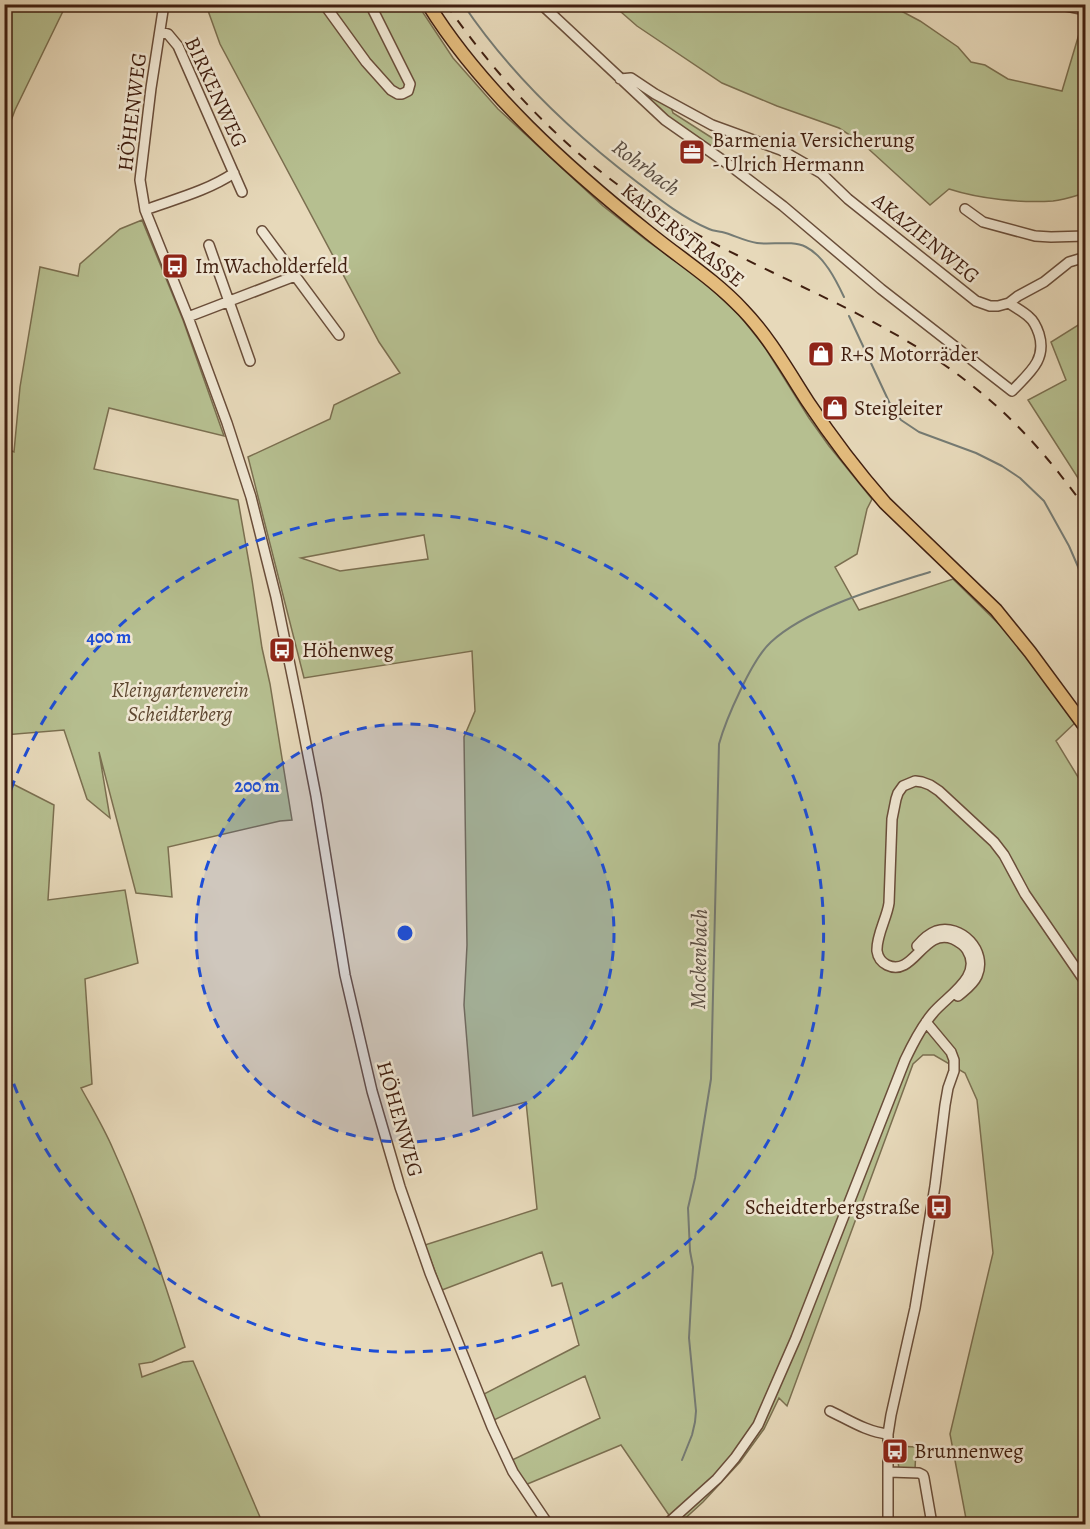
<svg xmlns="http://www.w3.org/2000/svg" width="1090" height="1529" font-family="Alegreya,serif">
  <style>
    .green { fill: #b6bf90; stroke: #7b6f50; stroke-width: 1.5; fill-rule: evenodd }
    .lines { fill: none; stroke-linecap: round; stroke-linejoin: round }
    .stream { stroke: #757b74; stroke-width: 2 }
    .minor-casing { stroke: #6a4e3a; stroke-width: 12 }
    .major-casing { stroke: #401f10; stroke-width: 15 }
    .minor { stroke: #efe6d2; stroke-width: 9 }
    .major { stroke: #e4bc7d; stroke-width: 12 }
    .rail { stroke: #401f10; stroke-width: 2; stroke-dasharray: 10 10; stroke-linecap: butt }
    .ring { fill: none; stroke: #1d4ed8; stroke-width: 3; stroke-dasharray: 10 8 }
    .labels { text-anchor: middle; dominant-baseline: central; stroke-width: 5; stroke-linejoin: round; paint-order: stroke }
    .street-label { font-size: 21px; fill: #401f10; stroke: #efe6d2 }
    .poi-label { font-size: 21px; fill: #401f10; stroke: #efe6d2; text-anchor: start }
    .park-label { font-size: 21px; font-style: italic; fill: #5e4730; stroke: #efe6d2 }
    .water-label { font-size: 22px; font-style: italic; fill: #5a4d42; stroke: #efe6d2 }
    .centre { fill: #1d4ed8; stroke: #efe6d2; stroke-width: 3 }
    .ring-label { font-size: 18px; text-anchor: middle; font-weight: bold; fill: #1d4ed8; stroke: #efe6d2; stroke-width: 5; stroke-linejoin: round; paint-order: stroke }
  </style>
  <rect width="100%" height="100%" fill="#e7d9ba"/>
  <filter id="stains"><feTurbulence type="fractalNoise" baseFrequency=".00333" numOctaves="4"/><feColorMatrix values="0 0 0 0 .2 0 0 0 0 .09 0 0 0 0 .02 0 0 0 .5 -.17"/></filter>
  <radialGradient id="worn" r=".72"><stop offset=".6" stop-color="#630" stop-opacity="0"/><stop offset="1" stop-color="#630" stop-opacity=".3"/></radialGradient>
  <path class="green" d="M 5,4 L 66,5 L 15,110 L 5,137 Z
    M 206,5 L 418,5 L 453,58 L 498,109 L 603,206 L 646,240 L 703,281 L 740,316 L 764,346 L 809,418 L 829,446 L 872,499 L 867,509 L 857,554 L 835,567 L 859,610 L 953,579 L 1013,638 L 1077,721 L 1056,741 L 1086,790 L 1085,1524 L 967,1524 L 950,1434 L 993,1253 L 977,1100 L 965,1073 L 934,1055 L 923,1055 L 913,1064 L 787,1406 L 779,1398 L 764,1429 L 740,1462 L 703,1502 L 679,1524 L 675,1524 L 621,1445 L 525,1485 L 510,1461 L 600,1418 L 585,1376 L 492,1421 L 482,1395 L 579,1345 L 562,1283 L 552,1286 L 542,1252 L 442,1290 L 425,1245 L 537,1209 L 526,1102 L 473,1116 L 464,1005 L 467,945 L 464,737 L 475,711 L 472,651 L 304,678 L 248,457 L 330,419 L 334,405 L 400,373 L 379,342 L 220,44 ZM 424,535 L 428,559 L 340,571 L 301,558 Z
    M 613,5 L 890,5 L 920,21 L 958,47 L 971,62 L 985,65 L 1008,79 L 1062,91 L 1082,24 L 1085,24 L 1085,193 C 1075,196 1064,200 1053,201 C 1020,203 980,199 949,189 L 930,205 L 862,143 L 839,128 L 777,106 L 722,83 L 637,26 Z
    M 631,83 L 671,107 L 673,113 L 717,141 L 712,147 L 661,112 Z
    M 142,220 L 183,320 L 224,436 L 109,408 L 94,469 L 238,500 L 252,580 L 262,648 L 270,684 L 292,820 L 280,821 L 168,847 L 172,897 L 136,893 L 99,752 L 110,818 L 87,799 L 64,730 L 4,735 L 5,448 L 14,452 L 20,387 L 40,267 L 78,276 L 80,264 L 120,229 Z
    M 1084,314 L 1086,314 L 1085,489 L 1028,400 L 1066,380 L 1051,342 L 1080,324 Z
    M 5,780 L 54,805 L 48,900 L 125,890 L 138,963 L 85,979 L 92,1084 L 81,1088 C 92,1108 104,1128 113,1149 C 142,1213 164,1280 185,1347 L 152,1362 L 139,1364 L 142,1377 L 183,1362 L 193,1361 L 263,1524 L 5,1524 Z
    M 896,1446 L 916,1447 L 915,1470 L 899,1469 Z"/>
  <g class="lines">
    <path class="stream" d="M 463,4 C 510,74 570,131 637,182 C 659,199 683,218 709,229 C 713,231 718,231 722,232 C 734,235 744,241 757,243 C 772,245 792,240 806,247 C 824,256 836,280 844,297
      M 849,316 L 891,406 L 901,420 L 919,432 L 976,453 L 1002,466 L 1020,478 L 1044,501 L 1069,546 L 1086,585
      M 682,1460 L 692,1435 L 695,1422 L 696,1411 L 689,1338 L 693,1267 L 690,1251 L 688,1208 L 695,1178 L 711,1079 L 719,744 C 726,719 752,659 771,642 C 808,608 882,587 930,572"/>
    <defs>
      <path id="minor" d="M 164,4 L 151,88 L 140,180 L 145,210 L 188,317 L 227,423 L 251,497 L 276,597 L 299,709 L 316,796 L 345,975 L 372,1091 L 400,1187 L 430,1273 L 492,1427 L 513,1472 L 548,1524
        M 324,4 L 366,62 L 391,90 L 398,94 L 402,94 L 408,91 L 410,84 L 370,4
        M 541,4 L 665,120 L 728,164 L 783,206 L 881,289 L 1012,391 C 1029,373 1047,360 1039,334 C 1037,328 1034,321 1029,317 C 1024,312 1016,308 1009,303
        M 1056,4 L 1086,10
        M 161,32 L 168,34 L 178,46 L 242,192
        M 620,79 L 631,78 L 655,94 L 712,125 L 781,150 L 821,173 L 848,199 L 976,301 L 990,306 L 998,306 L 1009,303 L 1018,296 L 1044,282 L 1069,262 L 1079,259 L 1086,261
        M 965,209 L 983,222 L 1035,236 L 1051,237 L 1086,236
        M 145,210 C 175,199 207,191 234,173
        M 262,231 L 339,335
        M 209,245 L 250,361
        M 188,317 L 295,276
        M 917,946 C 922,940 928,934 936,931 C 961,923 988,951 977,976 C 973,985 965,990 958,996
        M 830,1411 C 849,1420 867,1432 888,1434
        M 889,1472 L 919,1473 L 923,1475 L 924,1478 L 932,1524
        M 667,1524 L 717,1479 L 735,1458 L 758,1425 L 796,1338 L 905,1060 C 913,1043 921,1027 933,1013 C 947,996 984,976 967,950 C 964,945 959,942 953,939 C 923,927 914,978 887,965 C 881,962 878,958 877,951 C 876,936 887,918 889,903 L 892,819 L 896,799 L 898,793 L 903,786 L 915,781 L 922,782 L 930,785 L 939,791 L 994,842 L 1004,855 L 1025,894 L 1086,983
        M 888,1524 L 888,1434 L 891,1415 L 915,1308 L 935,1186 L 945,1105 L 948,1088 L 954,1071 L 954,1060 L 951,1052 L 926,1022"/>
      <path id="major" d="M 428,4 C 481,90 569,169 648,232 C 681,259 714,279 743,310 C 769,337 788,371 808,402 C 832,438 857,471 885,503 L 996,610 L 1030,652 L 1086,728"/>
    </defs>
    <use href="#minor" class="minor-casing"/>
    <use href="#major" class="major-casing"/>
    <use href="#minor" class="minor"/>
    <use href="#major" class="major"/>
    <path class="rail" d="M 446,4 C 502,85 572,158 655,210 C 754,272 873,309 965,380 C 1013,416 1051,460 1086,509"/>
  </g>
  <circle cx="405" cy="933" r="209" fill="#1d4ed8" fill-opacity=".12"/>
  <g class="ring">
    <circle cx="405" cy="933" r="209"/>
    <path d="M5 807A419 419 0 1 1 5 1059"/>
  </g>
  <defs>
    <symbol id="office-square" viewBox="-11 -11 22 22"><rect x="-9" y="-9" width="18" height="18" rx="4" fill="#8f2418" stroke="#efe6d2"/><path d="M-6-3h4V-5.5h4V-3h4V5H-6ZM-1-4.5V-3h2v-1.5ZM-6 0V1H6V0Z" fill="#fff"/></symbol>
    <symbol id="bus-square" viewBox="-11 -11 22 22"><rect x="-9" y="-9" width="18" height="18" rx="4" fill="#8f2418" stroke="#efe6d2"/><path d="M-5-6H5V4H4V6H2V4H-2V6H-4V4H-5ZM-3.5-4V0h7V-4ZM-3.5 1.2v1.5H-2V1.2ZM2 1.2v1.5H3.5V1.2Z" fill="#fff"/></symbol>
    <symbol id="shop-square" viewBox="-11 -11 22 22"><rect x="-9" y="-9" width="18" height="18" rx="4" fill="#8f2418" stroke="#efe6d2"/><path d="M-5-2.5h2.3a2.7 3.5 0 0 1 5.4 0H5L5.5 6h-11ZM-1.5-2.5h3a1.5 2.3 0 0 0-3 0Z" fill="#fff"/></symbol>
  </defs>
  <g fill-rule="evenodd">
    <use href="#office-square" x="677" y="137" width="30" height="30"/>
    <use href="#bus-square" x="160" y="251" width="30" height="30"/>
    <use href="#shop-square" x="806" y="339" width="30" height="30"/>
    <use href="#shop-square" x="820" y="393" width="30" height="30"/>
    <use href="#bus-square" x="267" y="635" width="30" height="30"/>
    <use href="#bus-square" x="924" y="1192" width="30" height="30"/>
    <use href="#bus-square" x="880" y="1436" width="30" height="30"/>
  </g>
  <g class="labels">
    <g class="street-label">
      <text transform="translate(216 92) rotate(65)">BIRKENWEG</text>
      <text transform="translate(132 112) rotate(-83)">HÖHENWEG</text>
      <text transform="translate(683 235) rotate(39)">KAISERSTRASSE</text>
      <text transform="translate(926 238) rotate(39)">AKAZIENWEG</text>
      <text transform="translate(400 1119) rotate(74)">HÖHENWEG</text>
    </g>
    <g class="poi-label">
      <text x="712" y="140">Barmenia Versicherung<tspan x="712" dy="24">- Ulrich Hermann</tspan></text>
      <text x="195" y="266">Im Wacholderfeld</text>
      <text x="840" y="354">R+S Motorräder</text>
      <text x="854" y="408">Steigleiter</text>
      <text x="302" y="650">Höhenweg</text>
      <text x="920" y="1207" text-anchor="end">Scheidterbergstraße</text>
      <text x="914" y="1451">Brunnenweg</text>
    </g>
    <g class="park-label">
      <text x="180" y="690">Kleingartenverein<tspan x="180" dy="24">Scheidterberg</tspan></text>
    </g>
    <g class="water-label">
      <text transform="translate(646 168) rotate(37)">Rohrbach</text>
      <text transform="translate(699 959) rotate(-89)">Mockenbach</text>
    </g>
  </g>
  <circle cx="405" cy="933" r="9" class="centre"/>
  <g class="ring-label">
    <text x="109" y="643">400 m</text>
    <text x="257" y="792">200 m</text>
  </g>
  <rect width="1090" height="1529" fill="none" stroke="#e7d9ba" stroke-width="24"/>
  <rect x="6" y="6" width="1078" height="1517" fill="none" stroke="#401f10" stroke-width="3"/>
  <rect x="12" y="12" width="1066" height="1505" fill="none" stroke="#401f10" stroke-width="1.5"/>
  <rect width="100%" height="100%" filter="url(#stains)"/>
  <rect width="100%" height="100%" fill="url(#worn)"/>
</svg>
